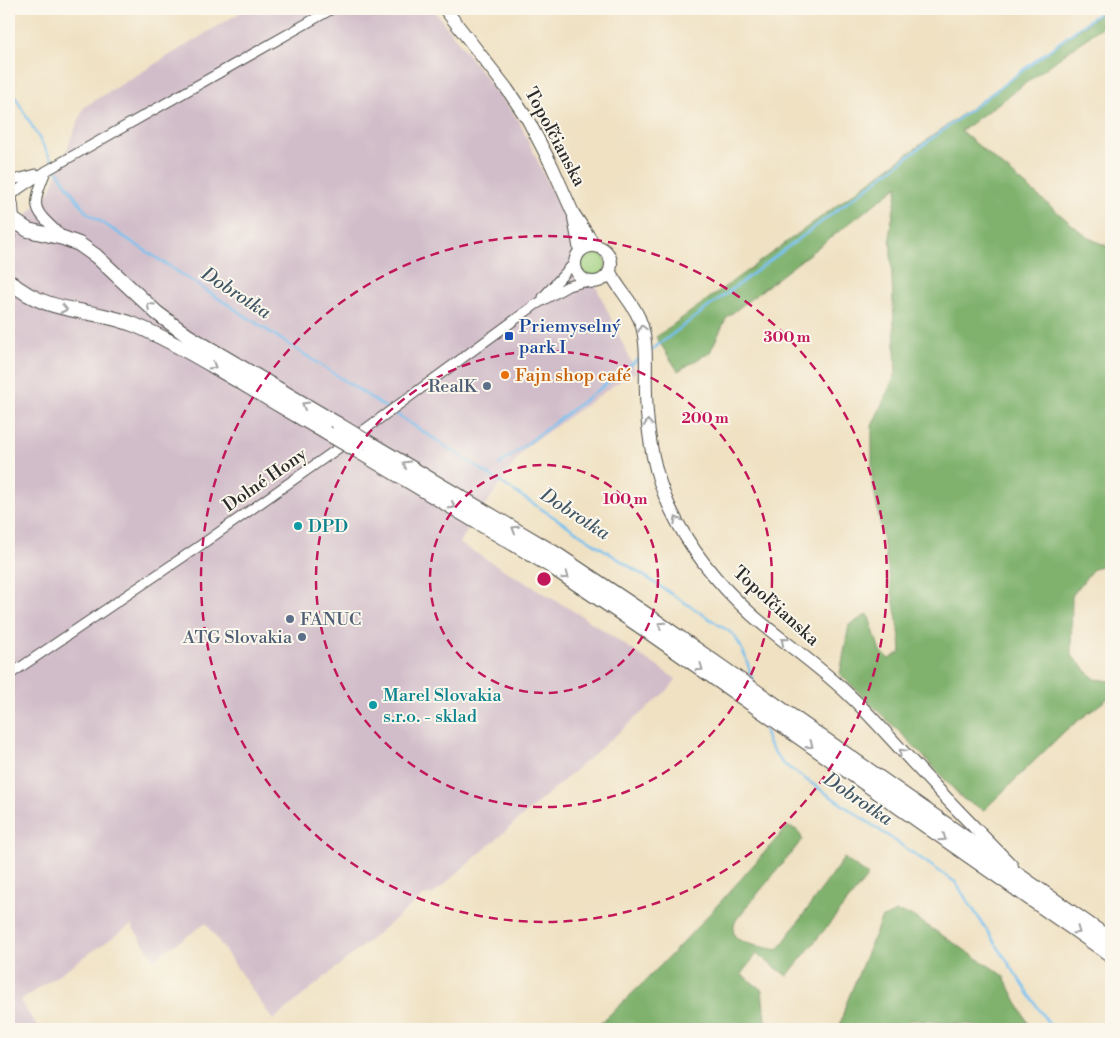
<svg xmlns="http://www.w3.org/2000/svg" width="1120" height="1038" font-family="'Libre Bodoni',serif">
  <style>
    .industrial { fill: #d1bdc9 }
    .green { fill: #a0d07f; stroke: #667e55 }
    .forest { fill: #80b26e; stroke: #566e4c }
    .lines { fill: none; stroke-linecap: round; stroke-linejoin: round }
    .stream { stroke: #76c0ef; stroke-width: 2.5 }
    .street-casing { stroke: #484642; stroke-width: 11 }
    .secondary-casing { stroke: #484642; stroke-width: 14 }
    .primary-casing { stroke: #484642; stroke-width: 16 }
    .street { stroke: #fff; stroke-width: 9 }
    .secondary { stroke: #fff; stroke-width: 12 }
    .primary { stroke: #fff; stroke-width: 14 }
    .primary-bridge-casing { stroke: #484642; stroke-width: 16; stroke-linecap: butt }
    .primary-bridge { stroke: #fff; stroke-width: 14 }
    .oneway { stroke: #a0a0a0 }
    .ring { fill: none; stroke: #c2185b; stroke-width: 2.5; stroke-dasharray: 9 6 }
    .transit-dot { fill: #1a4fb4; stroke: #fbf7ec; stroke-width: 2 }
    .food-dot { fill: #e8710a; stroke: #fbf7ec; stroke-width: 2 }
    .service-dot { fill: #5c6f8a; stroke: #fbf7ec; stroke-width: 2 }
    .culture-dot { fill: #0f9aa8; stroke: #fbf7ec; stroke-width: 2 }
    .labels { text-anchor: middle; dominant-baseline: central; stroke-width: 4; stroke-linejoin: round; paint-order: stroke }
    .street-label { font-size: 18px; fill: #2b2b2b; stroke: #fbf7ec }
    .transit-label { font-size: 18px; fill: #164399; stroke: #fbf7ec; text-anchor: start }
    .food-label { font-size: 18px; fill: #c56008; stroke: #fbf7ec; text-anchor: start }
    .service-label { font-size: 18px; fill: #4e5e75; stroke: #fbf7ec; text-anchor: end }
    .culture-label { font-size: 18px; fill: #0d838f; stroke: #fbf7ec; text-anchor: start }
    .water-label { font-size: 19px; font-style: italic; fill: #425866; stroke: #fbf7ec }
    .centre { fill: #c2185b; stroke: #fbf7ec; stroke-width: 2.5 }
    .ring-label { font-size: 15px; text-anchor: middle; font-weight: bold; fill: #c2185b; stroke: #fbf7ec; stroke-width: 4; stroke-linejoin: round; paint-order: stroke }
  </style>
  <rect width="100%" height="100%" fill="#fbf7ec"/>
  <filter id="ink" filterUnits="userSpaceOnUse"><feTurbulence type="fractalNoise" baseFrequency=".02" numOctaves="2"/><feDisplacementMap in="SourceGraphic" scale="10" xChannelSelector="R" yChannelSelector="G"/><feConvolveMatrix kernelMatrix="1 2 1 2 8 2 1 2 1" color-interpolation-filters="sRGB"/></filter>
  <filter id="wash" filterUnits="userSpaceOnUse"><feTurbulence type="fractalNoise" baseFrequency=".0096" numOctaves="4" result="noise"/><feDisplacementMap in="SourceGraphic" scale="20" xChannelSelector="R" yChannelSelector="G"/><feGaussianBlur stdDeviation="1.12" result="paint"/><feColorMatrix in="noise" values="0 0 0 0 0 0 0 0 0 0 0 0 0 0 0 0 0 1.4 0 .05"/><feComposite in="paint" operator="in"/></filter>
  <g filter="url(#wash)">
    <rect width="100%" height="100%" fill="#efe1c2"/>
    <path class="industrial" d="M 246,9 L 433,9 L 519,121 L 636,372 L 617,383 L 525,448 L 459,543 L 580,615 L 676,679 L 670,688 L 433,894 L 423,896 L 273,1020 L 206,923 L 154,959 L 131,925 L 20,1001 L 39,1029 L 9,1029 L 9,232 L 49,193 L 84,107 Z"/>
    <path class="green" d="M580 264a13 13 0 1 1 26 0a13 13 0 1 1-26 0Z"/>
    <path class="forest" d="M 1107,9 L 1111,9 L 1111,20 L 961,131 L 1087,237 L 1111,248 L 1111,561 L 1092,570 L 1072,596 L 1071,655 L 1095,679 L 1111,681 L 1111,696 L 1066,730 L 984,810 L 963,799 L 911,743 L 840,674 L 849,625 L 868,614 L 880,651 L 889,659 L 901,652 L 900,637 L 872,478 L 872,426 L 896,373 L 890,231 L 898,186 L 727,317 L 710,352 L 678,371 L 656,337 Z
      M 787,827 C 795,827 801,832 802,840 L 736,920 C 734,925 732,931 735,936 C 739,944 768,948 778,950 L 844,858 L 868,876 L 787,976 L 757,954 L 741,974 L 762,990 L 766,1029 L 594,1029 C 664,967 725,897 787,827 Z
      M 896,912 L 911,915 L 1003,975 L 1031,1029 L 979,1029 L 975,1025 L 910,1020 L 900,1029 L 839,1029 L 846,1004 L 881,919 Z"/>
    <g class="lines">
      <path class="stream" d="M 9,86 L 62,178 L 86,212 L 388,409
        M 650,351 L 1104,9
        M 393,412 L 733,634 C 744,649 748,664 753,682
        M 499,465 L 640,358
        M 761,717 L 768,743 L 782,763 L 955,882 L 1052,1029"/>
    </g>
  </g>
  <g filter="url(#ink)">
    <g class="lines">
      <defs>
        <path id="street" d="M 46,171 C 31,209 32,208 62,236
          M 9,181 L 36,174
          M 9,198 L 19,189 L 46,171 L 332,9
          M 543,297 L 575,262
          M 9,675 L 198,547 L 360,433 L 535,305 L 568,286 L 588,281"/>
        <path id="secondary" d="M 445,9 L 507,89 L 528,120 L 552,166 L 573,213 L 595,246
          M 574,218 L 580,251
          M575 264a18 18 0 1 1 36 0a18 18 0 1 1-36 0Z
          M 610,272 C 619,291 636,305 642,326 C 648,348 645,371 646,394 C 647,432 653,472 670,508 C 689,548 719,585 752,615 C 783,642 818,665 848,694 C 873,717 895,744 918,768 C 949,802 981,834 1012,866"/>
        <path id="primary" d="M 9,197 C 13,210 12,220 9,233
          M 12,219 L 28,230 L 63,238 L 79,244 L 96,256 L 157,313 L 188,336 L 339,425
          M 9,281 C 49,316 92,307 137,326 C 168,339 196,356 225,373 C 259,393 293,413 327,433
          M 369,443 L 556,554 L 647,615 L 1111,940
          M 358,451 L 549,565 L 640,626 L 1111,955"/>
      </defs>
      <use href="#street" class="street-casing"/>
      <use href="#secondary" class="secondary-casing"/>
      <use href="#primary" class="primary-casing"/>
      <use href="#street" class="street"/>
      <use href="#secondary" class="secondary"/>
      <use href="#primary" class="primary"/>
      <defs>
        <path id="primary-bridge" d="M 339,425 L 369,443
          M 327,433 L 358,451"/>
      </defs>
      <use href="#primary-bridge" class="primary-bridge-casing"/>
      <use href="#primary-bridge" class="primary-bridge"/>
    </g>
    <defs><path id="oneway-chevron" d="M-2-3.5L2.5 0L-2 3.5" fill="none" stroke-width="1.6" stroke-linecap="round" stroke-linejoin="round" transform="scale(1.25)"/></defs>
    <g class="oneway">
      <use href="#oneway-chevron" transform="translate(150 306) rotate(-137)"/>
      <use href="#oneway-chevron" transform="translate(64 309) rotate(12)"/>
      <use href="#oneway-chevron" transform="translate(642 328) rotate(-105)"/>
      <use href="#oneway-chevron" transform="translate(213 366) rotate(30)"/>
      <use href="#oneway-chevron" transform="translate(305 405) rotate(-150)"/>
      <use href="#oneway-chevron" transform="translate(648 423) rotate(-95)"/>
      <use href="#oneway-chevron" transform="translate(406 464) rotate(-150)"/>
      <use href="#oneway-chevron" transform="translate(452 506) rotate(30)"/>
      <use href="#oneway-chevron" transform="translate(677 520) rotate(-119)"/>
      <use href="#oneway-chevron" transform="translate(515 529) rotate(-149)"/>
      <use href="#oneway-chevron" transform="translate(566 576) rotate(34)"/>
      <use href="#oneway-chevron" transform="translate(661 625) rotate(-145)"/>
      <use href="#oneway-chevron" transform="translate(784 641) rotate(-141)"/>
      <use href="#oneway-chevron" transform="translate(700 668) rotate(35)"/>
      <use href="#oneway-chevron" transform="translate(810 745) rotate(35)"/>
      <use href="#oneway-chevron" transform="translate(902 752) rotate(-133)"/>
      <use href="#oneway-chevron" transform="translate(943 838) rotate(35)"/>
      <use href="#oneway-chevron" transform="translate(1077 931) rotate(35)"/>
    </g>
  </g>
  <g class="ring">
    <circle cx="544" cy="579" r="114"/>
    <circle cx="544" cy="579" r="228"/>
    <circle cx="544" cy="579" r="343"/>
  </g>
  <rect class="transit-dot" x="504" y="331" width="10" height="10" rx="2.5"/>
  <circle class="food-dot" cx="505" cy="375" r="5"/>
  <g class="service-dot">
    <circle cx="487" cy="386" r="5"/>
    <circle cx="290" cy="619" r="5"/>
    <circle cx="302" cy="637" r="5"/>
  </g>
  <g class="culture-dot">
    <circle cx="298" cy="526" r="5"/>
    <circle cx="373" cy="705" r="5"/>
  </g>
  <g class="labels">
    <g class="street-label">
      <text transform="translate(555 137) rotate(62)">Topoľčianska</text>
      <text transform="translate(265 480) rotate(-35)">Dolné Hony</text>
      <text transform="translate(776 606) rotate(42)">Topoľčianska</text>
    </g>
    <g class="transit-label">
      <text x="519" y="326">Priemyselný<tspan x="519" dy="21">park I</tspan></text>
    </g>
    <g class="food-label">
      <text x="515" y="375">Fajn shop café</text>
    </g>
    <g class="service-label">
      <text x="477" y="386">RealK</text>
      <text x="300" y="619" text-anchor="start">FANUC</text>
      <text x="292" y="637">ATG Slovakia</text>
    </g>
    <g class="culture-label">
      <text x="308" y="526">DPD</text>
      <text x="383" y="695">Marel Slovakia<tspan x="383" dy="21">s.r.o. - sklad</tspan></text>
    </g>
    <g class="water-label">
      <text transform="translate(236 293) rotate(33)">Dobrotka</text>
      <text transform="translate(575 514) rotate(33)">Dobrotka</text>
      <text transform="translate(858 799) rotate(34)">Dobrotka</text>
    </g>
  </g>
  <circle cx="544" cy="579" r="8" class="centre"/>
  <g class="ring-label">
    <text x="787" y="342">300 m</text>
    <text x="705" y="423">200 m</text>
    <text x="625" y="504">100 m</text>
  </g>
  <rect width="1120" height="1038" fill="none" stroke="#fbf7ec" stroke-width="30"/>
</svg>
